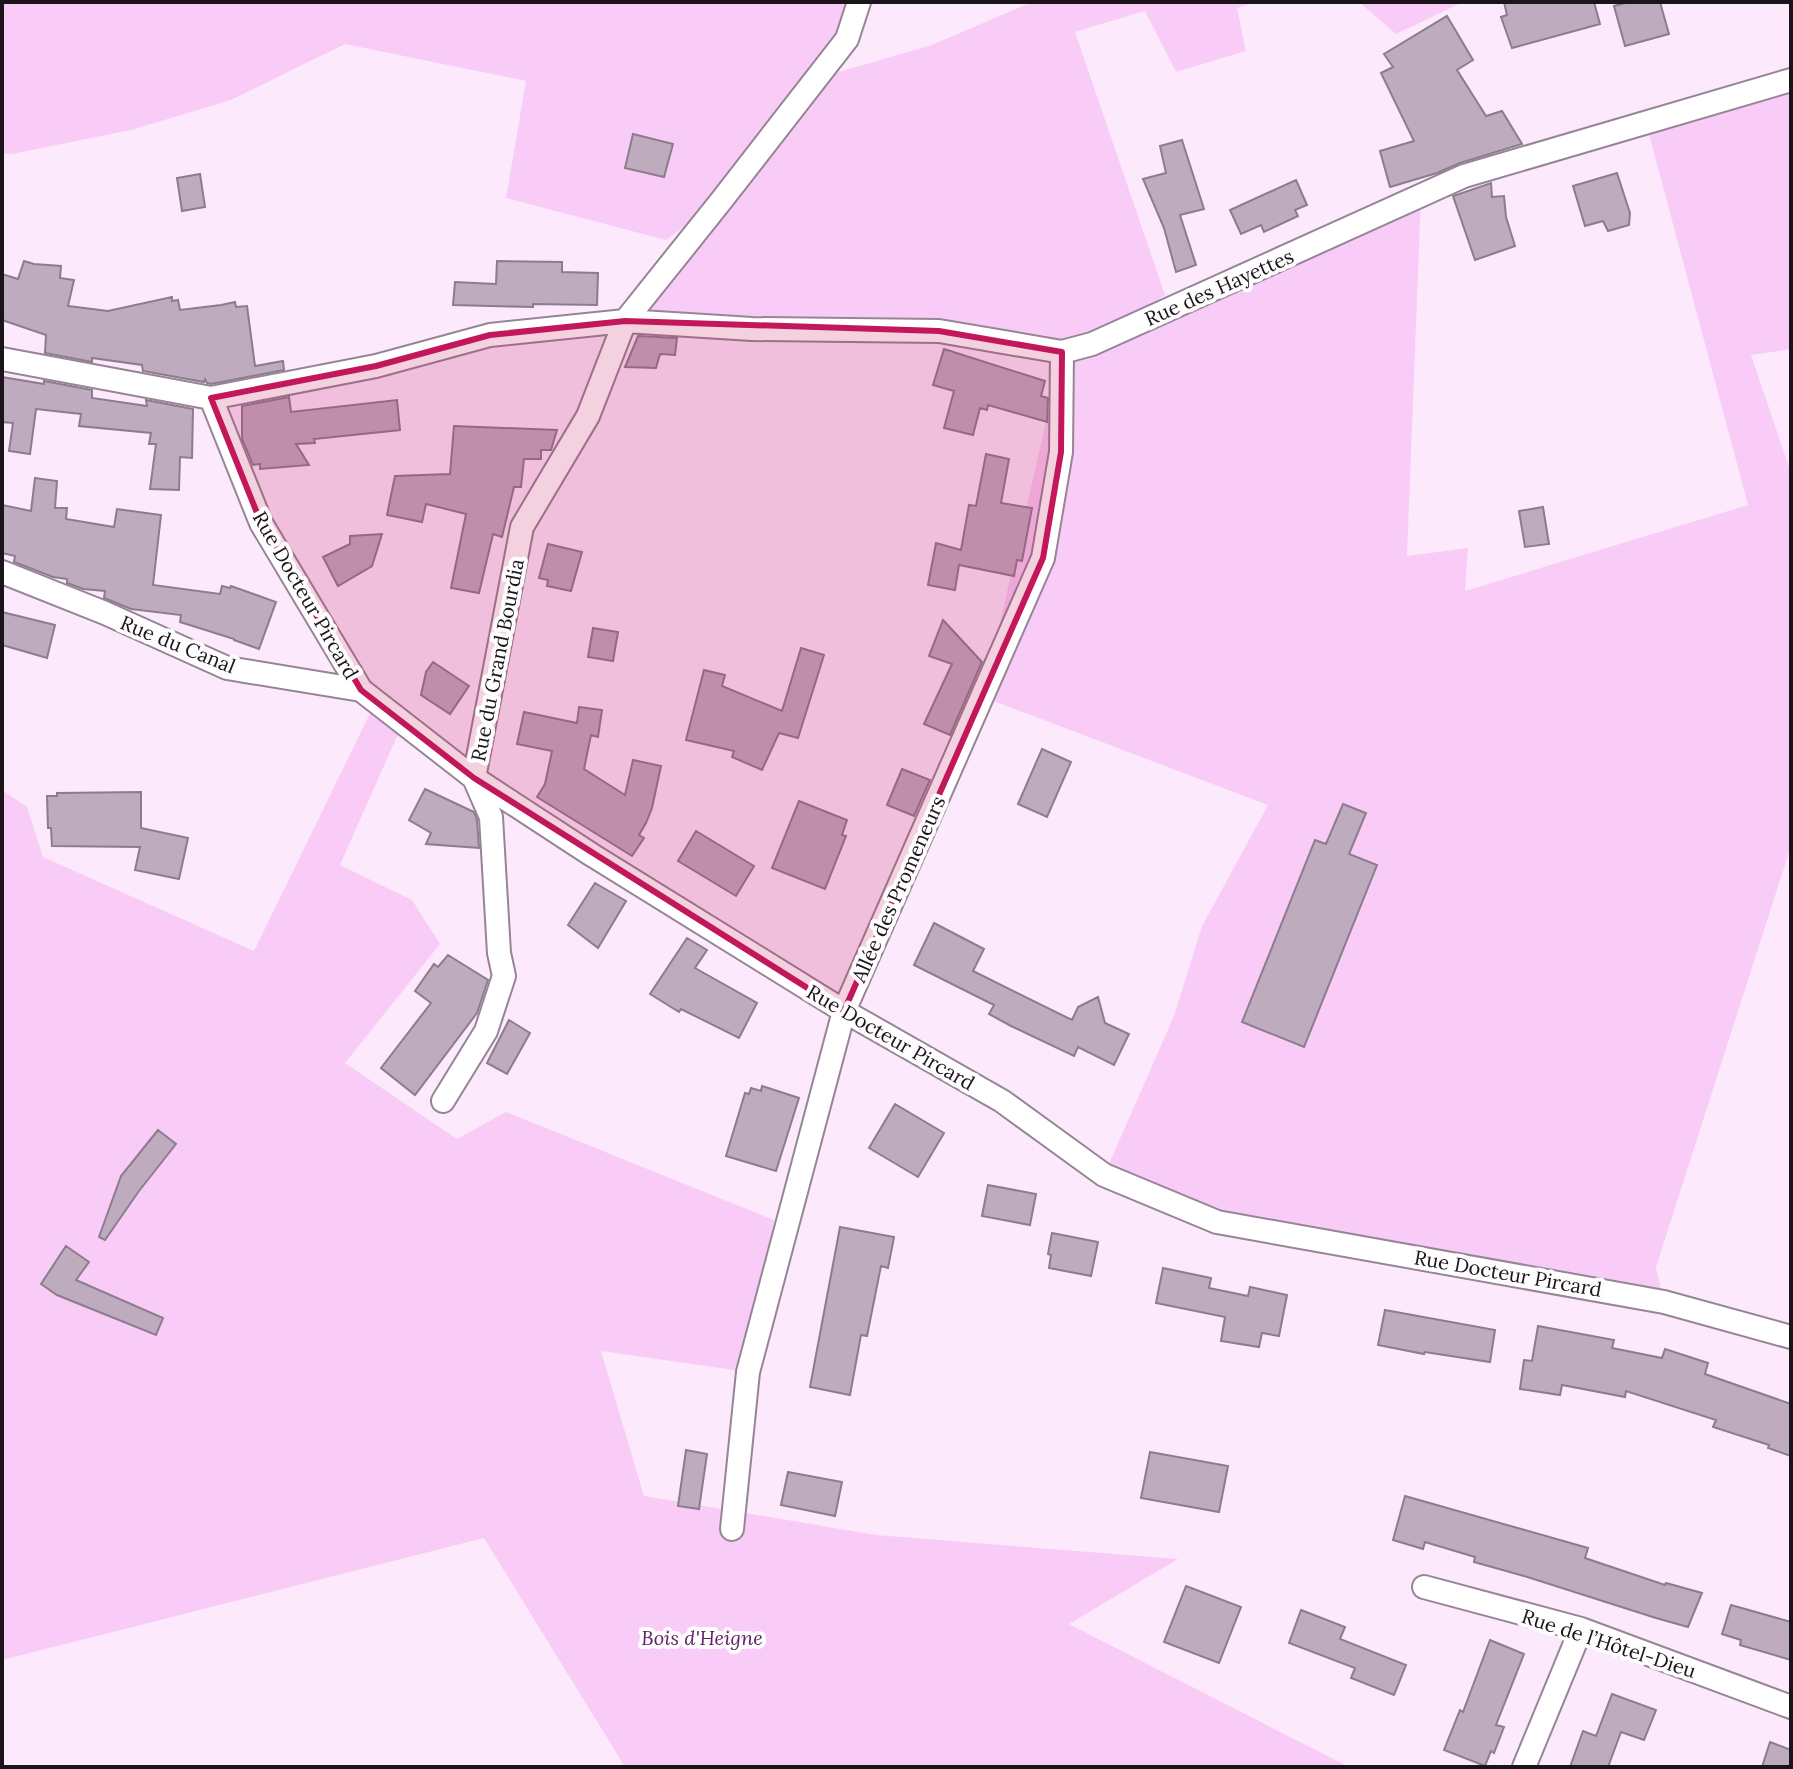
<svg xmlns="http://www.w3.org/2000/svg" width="1793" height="1769" font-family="Lora,serif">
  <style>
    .green { fill: #f9ccf8 }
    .building { fill: #beacbe; stroke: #8d7c8d; stroke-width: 2 }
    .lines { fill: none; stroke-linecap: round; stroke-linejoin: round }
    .minor-casing { stroke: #968596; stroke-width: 26 }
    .minor { stroke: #fff; stroke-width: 22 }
    .marked { fill: #c2185b; fill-opacity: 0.2; stroke: #c2185b; stroke-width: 6; stroke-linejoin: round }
    .labels { text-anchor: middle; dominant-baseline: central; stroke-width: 8; stroke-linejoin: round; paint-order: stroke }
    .street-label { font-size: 20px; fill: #1b141b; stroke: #fdfdfd }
    .park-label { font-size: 20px; font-style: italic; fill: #612264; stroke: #fdfdfd }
  </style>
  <rect width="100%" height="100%" fill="#fce9fc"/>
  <path class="green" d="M 2,2 L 851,2 L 847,39 L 818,78 L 932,45 L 1032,2 L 1255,2 L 1237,8 L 1246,51 L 1176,72 L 1145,11 L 1075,32 L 1165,295 L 1119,326 L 1421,196 L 1407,556 L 1468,548 L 1465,591 L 1748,505 L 1646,123 L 1791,79 L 1791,349 L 1751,355 L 1791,473 L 1791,846 L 1656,1267 L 1664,1302 L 1217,1222 L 1104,1175 L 1174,1016 L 1202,926 L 1268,805 L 983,697 L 1062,352 L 625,321 L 718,203 L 666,240 L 506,198 L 526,81 L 345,44 L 231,100 L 131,130 L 12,154 L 2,153 Z
    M 1359,2 L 1463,2 L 1396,34 Z
    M 376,701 L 403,723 L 340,865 L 412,900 L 440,944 L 345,1063 L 457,1139 L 506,1112 L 774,1220 L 748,1372 L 601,1351 L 644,1496 L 876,1535 L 1178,1559 L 1069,1624 L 1349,1767 L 625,1767 L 484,1538 L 2,1660 L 2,790 L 27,807 L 43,857 L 254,951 Z"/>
  <path class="building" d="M 1504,2 L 1594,2 L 1600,24 L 1512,48 L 1501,17 L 1507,15 Z
    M 1629,2 L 1660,2 L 1669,34 L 1625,46 L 1614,6 Z
    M 1447,16 L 1473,60 L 1457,70 L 1486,116 L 1502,111 L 1522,144 L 1460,163 L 1437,173 L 1390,187 L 1380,151 L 1414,141 L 1381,73 L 1393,67 L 1384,54 Z
    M 633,134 L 673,144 L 664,177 L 625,168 Z
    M 1182,140 L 1204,209 L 1180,215 L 1196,265 L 1176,272 L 1164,228 L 1143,179 L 1166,173 L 1160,146 Z
    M 1617,173 L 1630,213 L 1629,225 L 1608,231 L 1603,221 L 1585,226 L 1573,186 Z
    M 200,174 L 205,207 L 182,211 L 177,178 Z
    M 1296,180 L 1307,205 L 1295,210 L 1298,216 L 1264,232 L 1261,225 L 1241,234 L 1230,210 Z
    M 1491,183 L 1492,197 L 1504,196 L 1506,217 L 1515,246 L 1475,260 L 1453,196 Z
    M 24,261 L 34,264 L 61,266 L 60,278 L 74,280 L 68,306 L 108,311 L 172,297 L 172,301 L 178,300 L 180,310 L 221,305 L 235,302 L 236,307 L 247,306 L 255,366 L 283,361 L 284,370 L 211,384 L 207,383 L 205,379 L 204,382 L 143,371 L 142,365 L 92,358 L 92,362 L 45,353 L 46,335 L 2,320 L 2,274 L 18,279 Z
    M 497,261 L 562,262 L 562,272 L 598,273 L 597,305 L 533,304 L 533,307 L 453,305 L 455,282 L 496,284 Z
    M 638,336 L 677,338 L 675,355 L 660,354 L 656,368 L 625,367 Z
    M 944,349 L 1045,381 L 1041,396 L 1048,398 L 1047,422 L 988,405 L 987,410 L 980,408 L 973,435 L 944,428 L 954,391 L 933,385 Z
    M 2,377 L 44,384 L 44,381 L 92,390 L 92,398 L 147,406 L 146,400 L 193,409 L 192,458 L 180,457 L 179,490 L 150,489 L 156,444 L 149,444 L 151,433 L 79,426 L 81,414 L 36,409 L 30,454 L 9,451 L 13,423 L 2,422 Z
    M 289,397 L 291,412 L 397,400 L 400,430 L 314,439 L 315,443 L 296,444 L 309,465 L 260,469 L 260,464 L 253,465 L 242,439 L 242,406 Z
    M 454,426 L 557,430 L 551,450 L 541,450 L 541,459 L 524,459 L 521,487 L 514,487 L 502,537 L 493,534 L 479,593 L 451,588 L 466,514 L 426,504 L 422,522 L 387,515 L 395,476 L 450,474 Z
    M 986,454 L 1009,459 L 1001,503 L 1032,508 L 1022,561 L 1017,560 L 1014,576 L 959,565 L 955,590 L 928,585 L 936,543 L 961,550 L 969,505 L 976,506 Z
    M 35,478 L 57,481 L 55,508 L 67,508 L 66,519 L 114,527 L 117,509 L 161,515 L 153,585 L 220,594 L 222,586 L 230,588 L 231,586 L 276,602 L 259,649 L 234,640 L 234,639 L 180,622 L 181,615 L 131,609 L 104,598 L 105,591 L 83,589 L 67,583 L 67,579 L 53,577 L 14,562 L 15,556 L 2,553 L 2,505 L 31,511 Z
    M 1543,507 L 1549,544 L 1525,547 L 1519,511 Z
    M 382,534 L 372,566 L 338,586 L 323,557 L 350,544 L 350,536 Z
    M 548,544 L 582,552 L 571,591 L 547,586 L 548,580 L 539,578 Z
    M 2,612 L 55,625 L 47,658 L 2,645 Z
    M 943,620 L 982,662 L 950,735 L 924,724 L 952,664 L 929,656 Z
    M 593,628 L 618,632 L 613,661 L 588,657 Z
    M 801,648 L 824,655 L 798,738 L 779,733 L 762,770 L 732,757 L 734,751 L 686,740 L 704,670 L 725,675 L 722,686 L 782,711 Z
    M 433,662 L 469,686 L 450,714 L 421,695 L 426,672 Z
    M 579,707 L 602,710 L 598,737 L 591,735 L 584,769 L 625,795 L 633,760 L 661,766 L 652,808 L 646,823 L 639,835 L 644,838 L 632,856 L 537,797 L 545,784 L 552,751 L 517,744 L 524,712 L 577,723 Z
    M 1042,749 L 1071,762 L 1047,817 L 1018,804 Z
    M 902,769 L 930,780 L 914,816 L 887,805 Z
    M 425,789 L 474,812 L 477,820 L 479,848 L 426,844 L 431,833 L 409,820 Z
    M 141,792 L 141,828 L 188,838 L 179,879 L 135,870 L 140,847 L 52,846 L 51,828 L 48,828 L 47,796 L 57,796 L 57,793 Z
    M 799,801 L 847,820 L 842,835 L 846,836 L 825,889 L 772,868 Z
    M 1343,804 L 1366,813 L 1349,854 L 1377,865 L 1304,1047 L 1242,1022 L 1315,840 L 1326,844 Z
    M 696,831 L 754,866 L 736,896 L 678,861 Z
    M 595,883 L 626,901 L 598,948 L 568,925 Z
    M 934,923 L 984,949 L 973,971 L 1072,1020 L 1078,1007 L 1098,997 L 1105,1023 L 1129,1034 L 1114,1065 L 1078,1047 L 1074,1056 L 1011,1026 L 989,1014 L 994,1005 L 914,965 Z
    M 687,938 L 707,950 L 695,968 L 757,1003 L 739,1038 L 681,1009 L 679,1012 L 650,994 Z
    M 448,955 L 488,980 L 477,1013 L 415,1095 L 381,1068 L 431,1003 L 415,991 L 434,964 L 438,967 Z
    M 509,1020 L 530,1033 L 507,1074 L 487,1063 Z
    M 762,1086 L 799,1098 L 776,1171 L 726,1156 L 745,1093 L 749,1094 L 751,1088 L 761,1091 Z
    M 895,1104 L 944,1133 L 918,1177 L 869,1148 Z
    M 158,1130 L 176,1144 L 139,1191 L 105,1240 L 99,1237 L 121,1176 Z
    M 988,1185 L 1036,1194 L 1030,1225 L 982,1216 Z
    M 840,1227 L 894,1237 L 888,1268 L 881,1266 L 867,1336 L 861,1335 L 850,1395 L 810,1387 Z
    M 1052,1233 L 1098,1242 L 1091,1276 L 1049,1268 L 1051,1255 L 1048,1254 Z
    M 66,1246 L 89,1262 L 76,1280 L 163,1318 L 156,1335 L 57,1295 L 41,1284 Z
    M 1163,1268 L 1211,1278 L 1209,1288 L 1248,1296 L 1250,1287 L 1287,1295 L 1279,1336 L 1262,1333 L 1259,1347 L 1221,1341 L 1225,1317 L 1156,1303 Z
    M 1385,1310 L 1495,1330 L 1490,1362 L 1425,1352 L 1424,1354 L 1378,1345 Z
    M 1538,1326 L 1614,1340 L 1612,1348 L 1662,1358 L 1665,1349 L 1708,1363 L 1705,1374 L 1791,1404 L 1791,1456 L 1768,1448 L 1769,1445 L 1713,1427 L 1716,1420 L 1626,1391 L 1625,1397 L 1562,1385 L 1560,1395 L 1520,1389 L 1524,1360 L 1532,1361 Z
    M 686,1450 L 707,1454 L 699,1509 L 678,1506 Z
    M 1150,1452 L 1228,1466 L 1219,1512 L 1141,1498 Z
    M 788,1472 L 842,1482 L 835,1516 L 781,1505 Z
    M 1405,1496 L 1588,1548 L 1585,1558 L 1665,1585 L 1666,1583 L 1702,1593 L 1688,1627 L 1656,1618 L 1524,1576 L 1474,1562 L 1475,1557 L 1425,1542 L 1423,1549 L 1393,1540 Z
    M 1186,1586 L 1241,1607 L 1219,1663 L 1164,1642 Z
    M 1731,1605 L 1791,1622 L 1791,1660 L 1740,1645 L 1741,1640 L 1722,1634 Z
    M 1301,1610 L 1345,1627 L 1340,1639 L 1406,1665 L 1394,1695 L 1351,1678 L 1355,1668 L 1289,1643 Z
    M 1490,1640 L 1524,1654 L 1496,1725 L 1504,1727 L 1494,1753 L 1491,1751 L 1485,1766 L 1444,1750 L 1460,1710 L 1463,1712 Z
    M 1612,1694 L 1656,1710 L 1644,1740 L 1621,1732 L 1608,1767 L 1570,1767 L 1583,1731 L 1596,1736 Z
    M 1770,1742 L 1791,1750 L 1791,1767 L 1762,1767 Z"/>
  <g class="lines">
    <defs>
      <path id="minor" d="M 2,359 L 211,398 L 376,366 L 490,335 L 625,321 L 721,201 L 847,39 L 859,2
        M 211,398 L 261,523 L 361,690 L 474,778 L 592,855 L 844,1011 L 1002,1101 L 1104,1175 L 1217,1222 L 1664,1302 L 1791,1337
        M 2,572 L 105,613 L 227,668 L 361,690
        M 443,1101 L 486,1031 L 504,976 L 499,953 L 491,817 L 474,778 L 522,527 L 588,416 L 625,321 L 752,329 L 939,331 L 1062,352 L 1092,344 L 1464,176 L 1791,80
        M 732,1529 L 748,1372 L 844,1011 L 1043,558 L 1061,452 L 1062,352
        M 1424,1587 L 1581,1629 L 1791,1707
        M 1524,1767 L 1581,1629"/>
    </defs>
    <use href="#minor" class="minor-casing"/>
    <use href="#minor" class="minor"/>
  </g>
  <path class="marked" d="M 625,321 L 939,331 L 1062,352 L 1061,452 L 1043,558 L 844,1011 L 474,778 L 361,690 L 261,523 L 211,398 L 376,366 L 490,335 Z"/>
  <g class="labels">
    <g class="street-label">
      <text transform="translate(1219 287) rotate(-24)">Rue des Hayettes</text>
      <text transform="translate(306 595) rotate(60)">Rue Docteur Pircard</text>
      <text transform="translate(178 644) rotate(22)">Rue du Canal</text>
      <text transform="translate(497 660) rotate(-79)">Rue du Grand Bourdia</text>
      <text transform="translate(898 889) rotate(-66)">Allée des Promeneurs</text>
      <text transform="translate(891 1037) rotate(30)">Rue Docteur Pircard</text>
      <text transform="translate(1508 1273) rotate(10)">Rue Docteur Pircard</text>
      <text transform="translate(1609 1643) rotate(18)">Rue de l’Hôtel-Dieu</text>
    </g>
    <g class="park-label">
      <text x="702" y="1637">Bois d'Heigne</text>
    </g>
  </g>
  <rect width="1793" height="1769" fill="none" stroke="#1b141b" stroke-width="8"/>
</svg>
